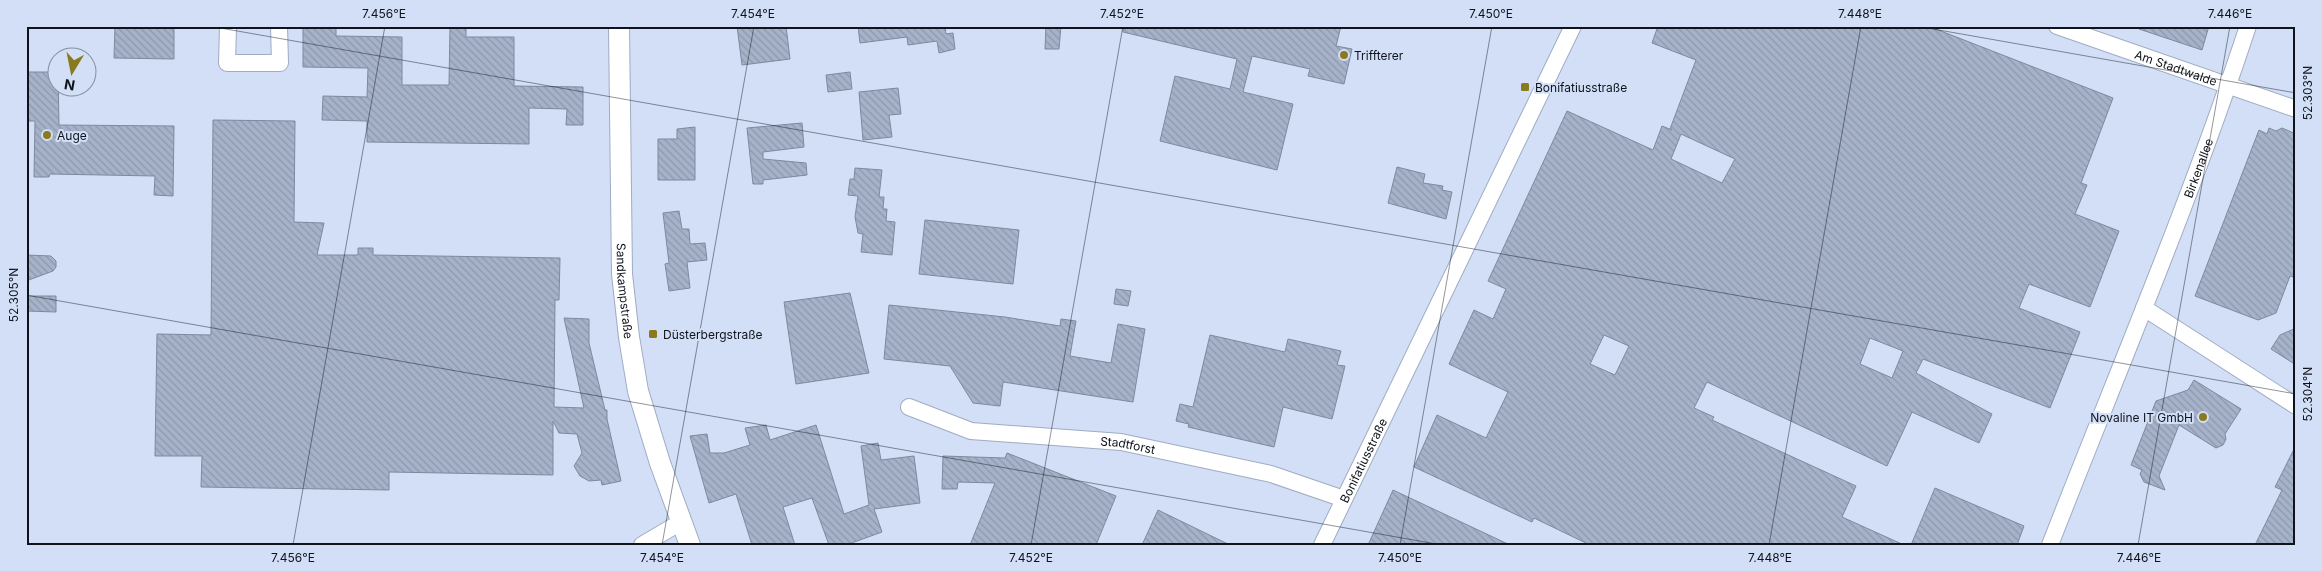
<svg xmlns="http://www.w3.org/2000/svg" width="2322" height="571" font-family="Inter,sans-serif">
  <style>
    .building { fill: url(#building-back-hatch); stroke: #7d899f; fill-rule: evenodd }
    .lines { fill: none; stroke-linecap: round; stroke-linejoin: round }
    .minor-casing { stroke: #9facc2; stroke-width: 18 }
    .tertiary-casing { stroke: #9facc2; stroke-width: 22 }
    .minor { stroke: #fff; stroke-width: 16 }
    .tertiary { stroke: #fff; stroke-width: 20 }
    .ticks { fill: none; stroke: #0f141c; stroke-width: 1; stroke-opacity: 0.45 }
    .poi-dot { fill: #8a7a1f; stroke: #d2dff7; stroke-width: 2 }
    .labels { text-anchor: middle; dominant-baseline: central; stroke-width: 4; stroke-linejoin: round; paint-order: stroke }
    .poi-label { font-size: 12px; fill: #0f141c; stroke: #d2dff7; text-anchor: start }
    .street-label { font-size: 12px; fill: #0f141c; stroke: #d2dff7 }
    .neatline { fill: none; stroke: #0f141c; stroke-width: 2 }
    .ticks-label { font-size: 12px; text-anchor: middle; fill: #0f141c }
  </style>
  <defs>
    <pattern id="building-back-hatch" width="6" height="6" patternUnits="userSpaceOnUse" patternTransform="scale(1.25)"><rect width="6" height="6" fill="#a6b2c9"/><path d="M-1 5l2 2M0 0l6 6M5-1l2 2" fill="none" stroke="#8e98ac"/></pattern>
  </defs>
  <rect width="100%" height="100%" fill="#d2dff7"/>
  <path class="building" d="M 115,26 L 174,26 L 174,59 L 114,58 Z
    M 303,26 L 336,26 L 336,36 L 402,37 L 402,85 L 449,85 L 450,27 L 466,27 L 466,37 L 514,37 L 514,86 L 583,87 L 583,125 L 566,125 L 567,109 L 529,108 L 529,144 L 367,142 L 367,121 L 322,120 L 323,96 L 367,97 L 368,68 L 303,67 Z
    M 737,26 L 786,26 L 790,59 L 742,65 Z
    M 858,26 L 945,26 L 946,34 L 953,33 L 955,49 L 939,53 L 937,41 L 908,45 L 907,37 L 860,43 Z
    M 1046,26 L 1061,26 L 1059,49 L 1045,49 Z
    M 1123,26 L 1341,26 L 1336,46 L 1352,49 L 1344,84 L 1308,76 L 1310,69 L 1252,56 L 1243,92 L 1293,104 L 1277,170 L 1160,141 L 1175,76 L 1230,89 L 1237,59 L 1123,32 Z
    M 1658,26 L 1928,26 L 2113,98 L 2081,183 L 2087,185 L 2075,214 L 2119,231 L 2090,307 L 2029,284 L 2019,308 L 2080,332 L 2050,408 L 1923,359 L 1916,373 L 1992,414 L 1979,443 L 1912,412 L 1887,466 L 1707,382 L 1694,408 L 1714,417 L 1712,420 L 1856,486 L 1842,517 L 1904,545 L 1590,545 L 1534,518 L 1532,522 L 1414,467 L 1437,415 L 1486,438 L 1508,392 L 1449,364 L 1474,310 L 1493,319 L 1506,289 L 1488,281 L 1567,111 L 1653,150 L 1662,126 L 1672,130 L 1670,129 L 1696,60 L 1652,43 ZM 1681,134 L 1735,159 L 1722,183 L 1671,159 ZM 1604,335 L 1629,346 L 1615,375 L 1590,364 ZM 1870,338 L 1903,351 L 1892,378 L 1860,364 Z
    M 2139,26 L 2209,26 L 2202,50 L 2139,29 Z
    M 27,72 L 58,72 L 59,125 L 174,126 L 173,196 L 154,195 L 155,176 L 50,174 L 49,177 L 34,177 L 35,121 L 27,121 Z
    M 850,72 L 852,89 L 828,92 L 826,75 Z
    M 898,88 L 901,114 L 889,115 L 892,137 L 863,140 L 859,92 Z
    M 213,120 L 295,121 L 294,222 L 324,223 L 317,255 L 358,255 L 358,248 L 373,248 L 373,255 L 560,258 L 559,300 L 555,300 L 554,407 L 584,408 L 564,318 L 589,319 L 589,343 L 605,410 L 607,410 L 607,419 L 621,481 L 602,485 L 601,480 L 589,481 L 580,476 L 574,466 L 582,453 L 577,434 L 559,433 L 553,421 L 553,475 L 389,472 L 389,490 L 201,487 L 202,456 L 155,456 L 157,334 L 211,335 Z
    M 802,123 L 804,147 L 763,152 L 763,159 L 806,163 L 807,175 L 763,180 L 763,184 L 753,184 L 747,128 Z
    M 695,127 L 695,180 L 658,180 L 658,139 L 677,139 L 677,129 Z
    M 2269,128 L 2276,131 L 2282,128 L 2296,134 L 2296,278 L 2290,276 L 2276,313 L 2258,320 L 2195,296 L 2259,130 L 2267,134 Z
    M 1397,167 L 1425,174 L 1423,183 L 1443,186 L 1442,190 L 1452,192 L 1446,219 L 1388,203 Z
    M 855,168 L 882,170 L 879,197 L 884,197 L 883,209 L 887,209 L 886,221 L 895,222 L 892,255 L 861,252 L 863,234 L 858,233 L 855,217 L 858,196 L 848,195 L 850,179 L 854,179 Z
    M 679,211 L 682,229 L 689,229 L 690,244 L 705,243 L 707,260 L 687,262 L 690,288 L 669,291 L 665,264 L 669,263 L 663,213 Z
    M 925,220 L 1019,230 L 1013,284 L 919,274 Z
    M 26,255 L 51,256 L 56,261 L 56,267 L 53,271 L 26,281 Z
    M 1116,289 L 1131,291 L 1128,306 L 1114,304 Z
    M 850,293 L 869,373 L 796,384 L 784,302 Z
    M 26,296 L 56,296 L 56,312 L 26,311 Z
    M 889,305 L 1005,317 L 1060,326 L 1061,319 L 1076,321 L 1070,356 L 1111,363 L 1118,324 L 1145,329 L 1133,402 L 1003,382 L 1000,406 L 973,403 L 950,366 L 884,359 Z
    M 2296,328 L 2296,365 L 2271,349 L 2280,335 Z
    M 1210,335 L 1285,352 L 1288,339 L 1341,351 L 1337,365 L 1345,366 L 1332,419 L 1283,407 L 1274,447 L 1188,427 L 1189,424 L 1176,421 L 1180,404 L 1193,407 Z
    M 2194,380 L 2241,409 L 2225,434 L 2226,439 L 2223,445 L 2216,448 L 2179,425 L 2159,476 L 2165,490 L 2144,482 L 2140,474 L 2142,470 L 2131,465 L 2156,401 L 2188,390 Z
    M 766,425 L 770,440 L 816,425 L 844,514 L 869,505 L 861,446 L 878,443 L 881,460 L 914,456 L 920,503 L 874,509 L 882,532 L 846,545 L 829,545 L 812,498 L 783,507 L 795,545 L 752,545 L 736,494 L 709,503 L 690,436 L 707,434 L 710,453 L 724,453 L 750,445 L 745,428 Z
    M 2296,445 L 2296,545 L 2255,545 L 2282,490 L 2275,487 Z
    M 1007,453 L 1116,496 L 1096,545 L 970,545 L 995,483 L 958,482 L 957,489 L 942,489 L 943,456 L 1005,458 Z
    M 1935,488 L 2024,526 L 2017,545 L 1911,545 Z
    M 1393,490 L 1510,545 L 1368,545 Z
    M 1158,510 L 1195,528 L 1230,545 L 1142,545 Z"/>
  <g class="lines">
    <defs>
      <g id="minor">
        <path d="M 228,26 L 227,63 L 280,63 L 279,26"/>
        <path id="s1" d="M 2057,26 L 2296,109"/>
        <path d="M 2144,308 L 2296,406"/>
        <path id="s2" d="M 909,407 L 971,431 L 1121,442 L 1271,474 L 1344,499"/>
        <path d="M 642,545 L 681,522"/>
        <path id="s3" d="M 1322,545 L 1573,26"/>
        <path id="s4" d="M 2050,545 C 2117,373 2190,202 2248,26"/>
      </g>
      <g id="tertiary">
        <path id="s5" d="M 619,26 L 622,274 L 629,337 L 638,391 L 660,463 L 690,545"/>
      </g>
    </defs>
    <use href="#minor" class="minor-casing"/>
    <use href="#tertiary" class="tertiary-casing"/>
    <use href="#minor" class="minor"/>
    <use href="#tertiary" class="tertiary"/>
  </g>
  <path class="ticks" d="M 209,26 L 2296,394M 1916,26 L 2296,93M 26,295 L 1442,545M 293,545 L 385,26M 662,545 L 754,26M 1031,545 L 1123,26M 1400,545 L 1492,26M 1769,545 L 1861,26M 2138,545 L 2230,26"/>
  <g class="poi-dot">
    <circle cx="1344" cy="55" r="5"/>
    <rect x="1520" y="82" width="10" height="10" rx="2.5"/>
    <circle cx="47" cy="135" r="5"/>
    <rect x="648" y="329" width="10" height="10" rx="2.5"/>
    <circle cx="2203" cy="417" r="5"/>
  </g>
  <g class="labels">
    <g class="poi-label">
      <text x="1354" y="55">Triffterer</text>
      <text x="1535" y="87">Bonifatiusstraße</text>
      <text x="57" y="135">Auge</text>
      <text x="663" y="334">Düsterbergstraße</text>
      <text x="2193" y="417" text-anchor="end">Novaline IT GmbH</text>
    </g>
    <g class="street-label">
      <text stroke="none"><textPath href="#s1" startOffset="126">Am Stadtwalde</textPath></text>
      <text stroke="none"><textPath href="#s4" startOffset="405">Birkenallee</textPath></text>
      <text stroke="none"><textPath href="#s5" startOffset="265">Sandkampstraße</textPath></text>
      <text stroke="none"><textPath href="#s2" startOffset="224">Stadtforst</textPath></text>
      <text stroke="none"><textPath href="#s3" startOffset="94">Bonifatiusstraße</textPath></text>
    </g>
  </g>
  <rect width="2322" height="571" fill="none" stroke="#d2dff7" stroke-width="55"/>
  <g transform="translate(72 72) rotate(190)"><circle r="24" fill="#d2dff7" stroke="#848e9f"/>
  <path d="M0-4L9 19L0 12L-9 19Z" fill="#8a7a1f"/>
  <text y="-8" font-size="14" font-weight="bold" text-anchor="middle" fill="#0f141c">N</text>
  </g>
  <rect x="28" y="28" width="2266" height="516" class="neatline"/>
  <g class="ticks-label">
    <text x="384" y="18">7.456°E</text>
    <text x="753" y="18">7.454°E</text>
    <text x="1122" y="18">7.452°E</text>
    <text x="1491" y="18">7.450°E</text>
    <text x="1860" y="18">7.448°E</text>
    <text x="2230" y="18">7.446°E</text>
    <text transform="translate(2308 93) rotate(-90)" y="4">52.303°N</text>
    <text transform="translate(14 295) rotate(-90)" y="4">52.305°N</text>
    <text transform="translate(2308 394) rotate(-90)" y="4">52.304°N</text>
    <text x="293" y="562">7.456°E</text>
    <text x="662" y="562">7.454°E</text>
    <text x="1031" y="562">7.452°E</text>
    <text x="1400" y="562">7.450°E</text>
    <text x="1770" y="562">7.448°E</text>
    <text x="2139" y="562">7.446°E</text>
  </g>
</svg>
